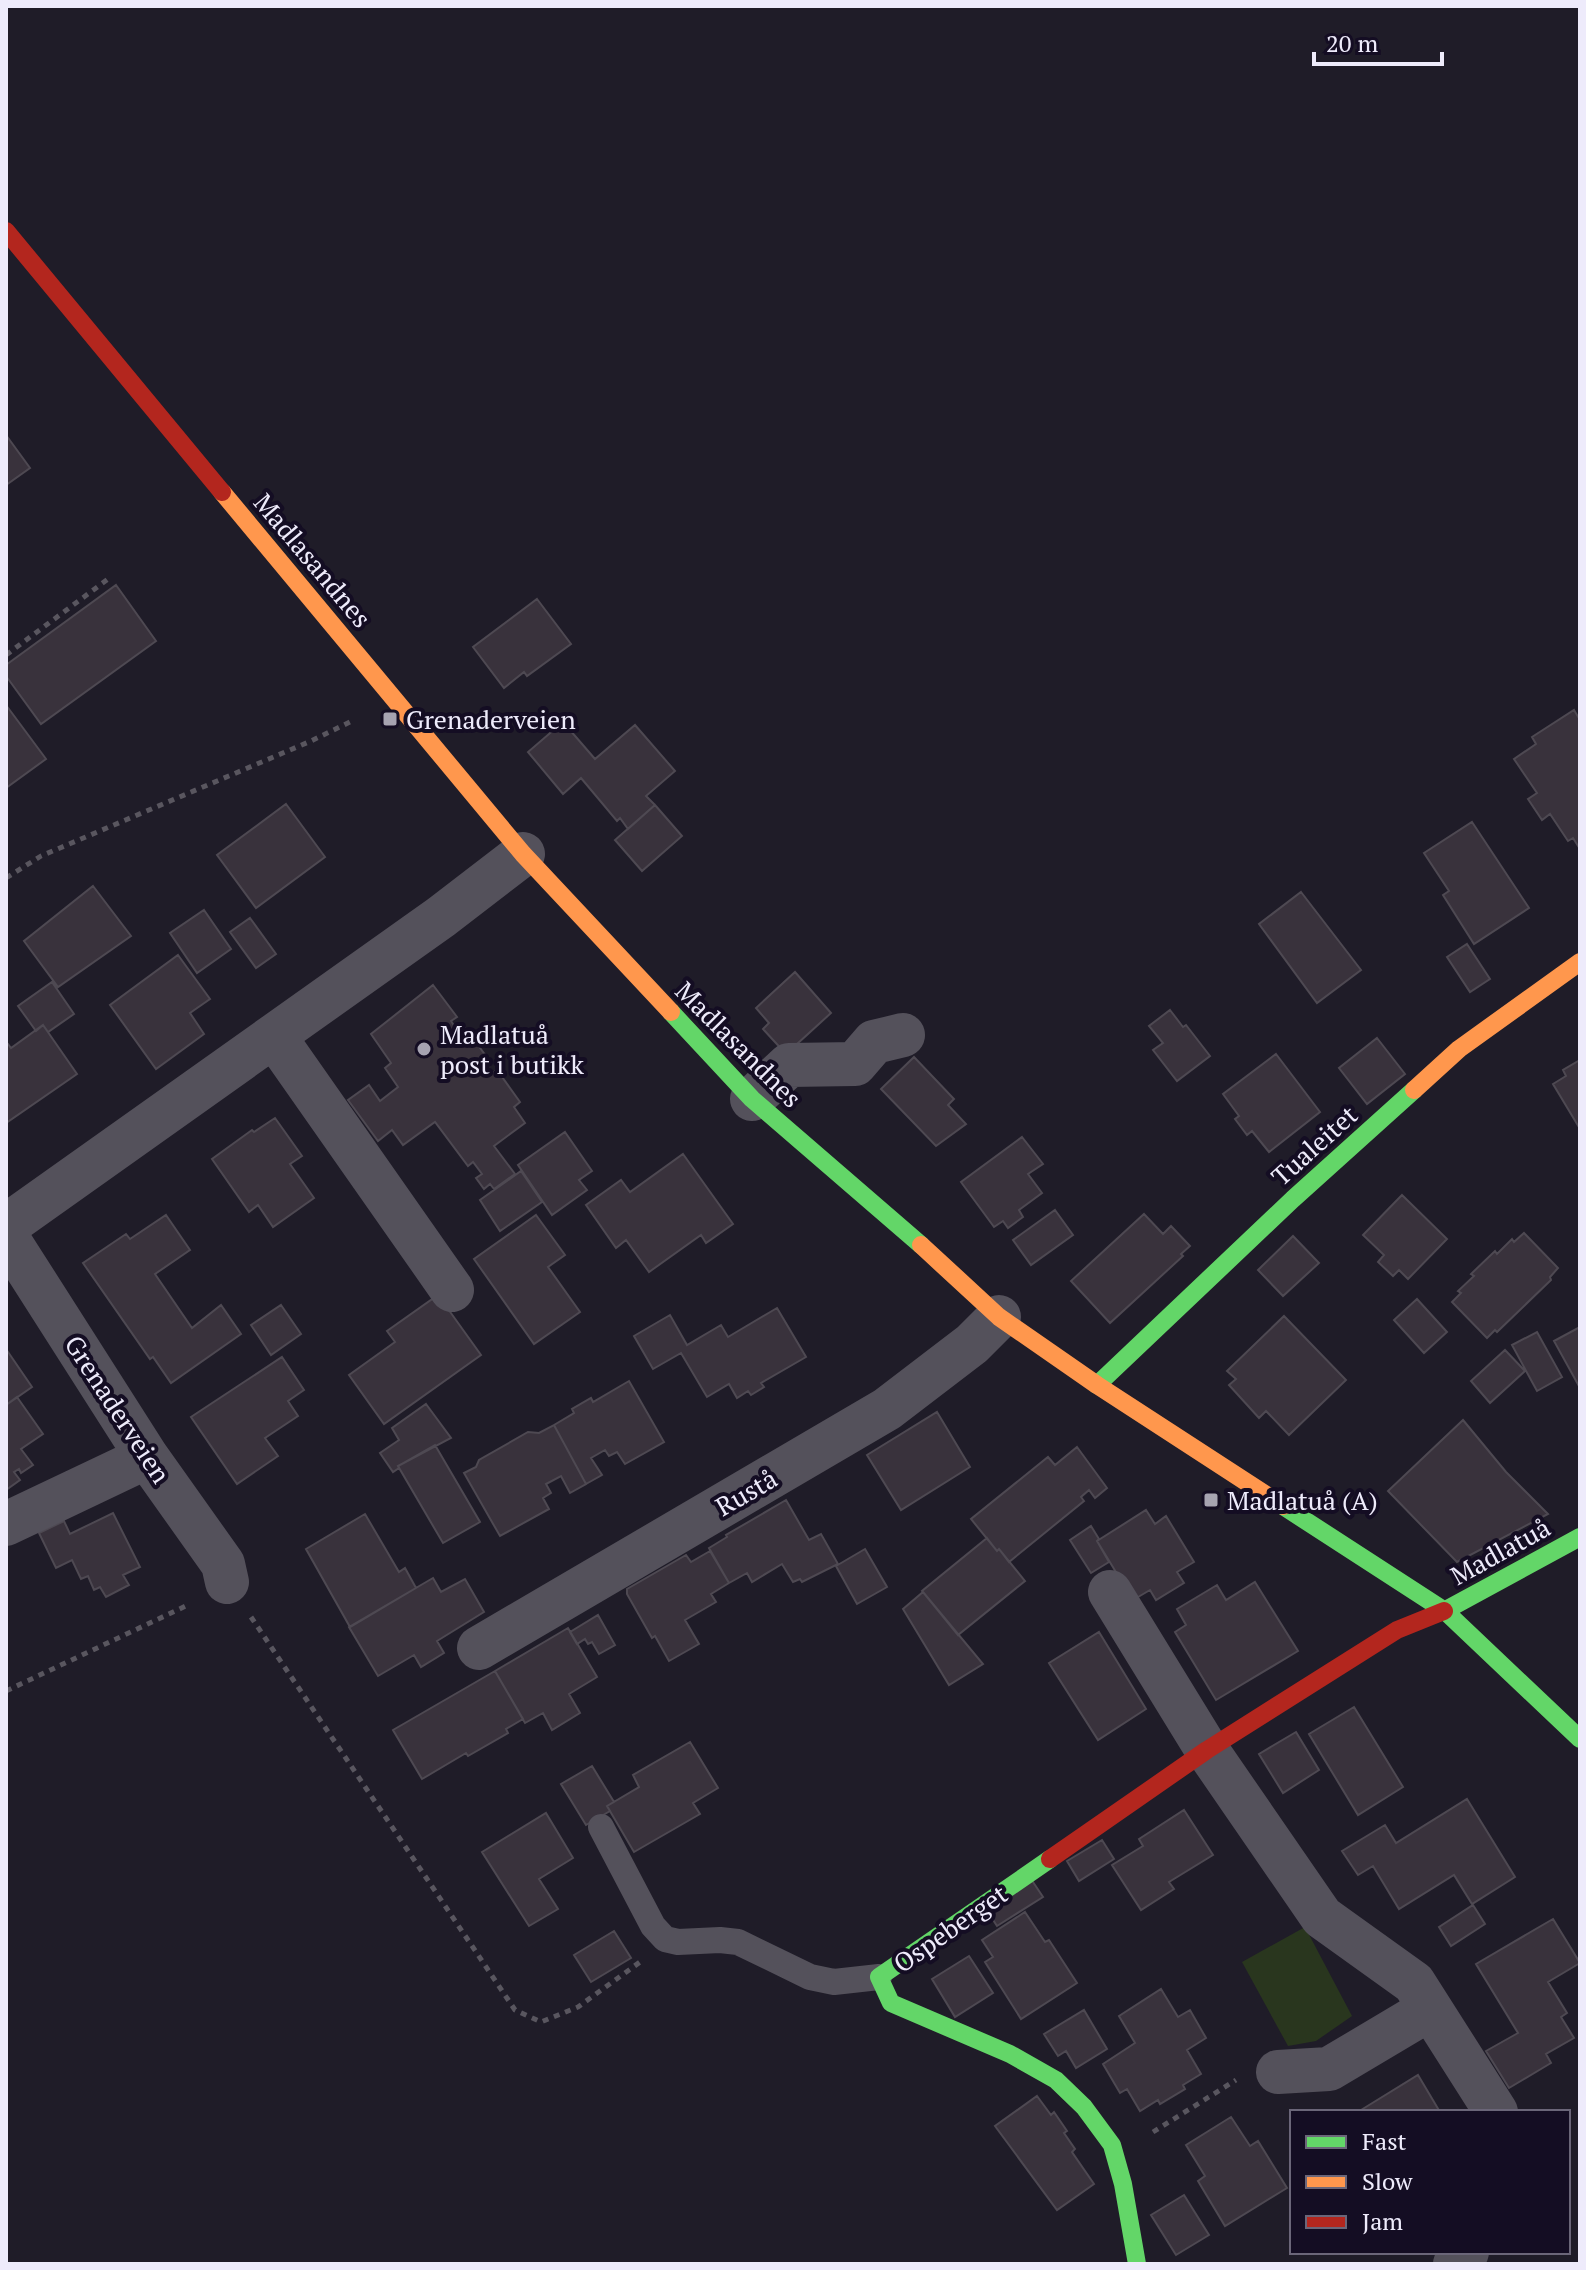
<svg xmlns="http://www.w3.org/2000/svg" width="1586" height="2270" font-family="'PT Serif',serif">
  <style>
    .green { fill: #29361e }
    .building { fill: #39323c; stroke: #4e4952; stroke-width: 2 }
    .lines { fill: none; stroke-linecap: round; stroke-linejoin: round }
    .path { stroke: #59565f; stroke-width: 5; stroke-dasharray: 6 6; stroke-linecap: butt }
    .lane { stroke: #54515b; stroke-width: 26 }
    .street { stroke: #54515b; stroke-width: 44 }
    .fast { stroke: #63d668; stroke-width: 18 }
    .slow { stroke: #ff974d; stroke-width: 18 }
    .jam { stroke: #b3261e; stroke-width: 18 }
    .poi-dot { fill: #a6a3b1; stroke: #140d23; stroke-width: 3 }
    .labels { text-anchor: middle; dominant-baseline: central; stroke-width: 8; stroke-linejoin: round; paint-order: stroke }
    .street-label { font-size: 26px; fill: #eeebfb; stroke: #140d23 }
    .poi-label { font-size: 26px; fill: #eeebfb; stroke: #140d23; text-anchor: start }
  </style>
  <rect width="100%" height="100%" fill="#1f1c28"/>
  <path class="green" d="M 1305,1927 L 1352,2016 L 1316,2041 L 1288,2046 L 1242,1962 Z"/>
  <path class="building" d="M 6,435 L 30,468 L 6,485 Z
    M 116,585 L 156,641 L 41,724 L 6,676 L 6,665 Z
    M 537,599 L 571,644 L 527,676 L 524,672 L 504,688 L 473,647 Z
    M 6,705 L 46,759 L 6,788 Z
    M 1574,710 L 1580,720 L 1580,849 L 1573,838 L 1568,841 L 1550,814 L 1542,820 L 1528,799 L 1537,793 L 1514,759 L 1536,744 L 1532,737 Z
    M 563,722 L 595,759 L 635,725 L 675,771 L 646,796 L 655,805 L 628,829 L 620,818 L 617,821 L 581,778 L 563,794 L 528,752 Z
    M 286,804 L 325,857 L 256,908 L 217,855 Z
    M 655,805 L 682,836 L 642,871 L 615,840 Z
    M 1472,822 L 1529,908 L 1474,944 L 1443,895 L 1449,891 L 1424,853 Z
    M 93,886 L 131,936 L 58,987 L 24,941 Z
    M 1301,892 L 1361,970 L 1317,1003 L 1259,924 Z
    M 204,910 L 231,949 L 197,973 L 170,933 Z
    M 250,918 L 276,954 L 256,968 L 230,932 Z
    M 1467,944 L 1490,979 L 1470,992 L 1447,957 Z
    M 178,955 L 210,999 L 190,1013 L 204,1034 L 156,1069 L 110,1005 Z
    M 795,972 L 831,1013 L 786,1054 L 763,1029 L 769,1023 L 756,1008 Z
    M 52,982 L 74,1014 L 48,1032 L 43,1025 L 36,1031 L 18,1006 Z
    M 433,985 L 457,1017 L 451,1021 L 459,1033 L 465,1028 L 489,1060 L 483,1064 L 490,1075 L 497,1070 L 520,1102 L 514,1107 L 525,1123 L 494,1146 L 515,1174 L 494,1189 L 490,1184 L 484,1189 L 476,1178 L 482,1174 L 473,1162 L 468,1166 L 435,1122 L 403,1145 L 392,1130 L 378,1141 L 348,1100 L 369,1085 L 380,1101 L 398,1087 L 385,1068 L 391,1063 L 371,1034 Z
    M 1170,1010 L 1183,1027 L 1186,1025 L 1210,1056 L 1177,1081 L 1153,1050 L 1163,1043 L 1149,1026 Z
    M 43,1025 L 77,1074 L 6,1123 L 6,1045 L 8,1044 L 11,1048 Z
    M 1377,1038 L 1405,1074 L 1367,1104 L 1339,1068 Z
    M 1276,1054 L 1320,1112 L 1269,1152 L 1252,1131 L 1247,1135 L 1235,1119 L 1239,1116 L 1223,1094 Z
    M 914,1057 L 954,1099 L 948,1105 L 966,1124 L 936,1146 L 881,1089 Z
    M 1580,1060 L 1580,1129 L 1553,1084 L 1566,1076 L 1563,1070 Z
    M 275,1118 L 302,1156 L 290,1164 L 314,1198 L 273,1227 L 258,1205 L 249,1212 L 212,1159 L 252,1130 L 254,1132 Z
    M 565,1132 L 592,1171 L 579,1180 L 587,1190 L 552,1215 L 518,1165 Z
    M 1022,1137 L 1043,1164 L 1028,1174 L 1042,1193 L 1019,1210 L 1023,1217 L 1008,1228 L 1003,1221 L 994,1227 L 961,1182 Z
    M 683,1154 L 733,1224 L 706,1243 L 701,1235 L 649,1272 L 626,1240 L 616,1248 L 586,1205 L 621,1180 L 630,1192 Z
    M 521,1171 L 542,1202 L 500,1231 L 480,1200 Z
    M 1402,1195 L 1447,1239 L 1408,1279 L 1399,1270 L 1393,1276 L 1378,1262 L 1384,1255 L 1363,1235 Z
    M 1055,1210 L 1073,1235 L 1031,1265 L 1013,1240 Z
    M 1144,1214 L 1163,1234 L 1171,1226 L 1190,1246 L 1181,1254 L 1183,1256 L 1110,1323 L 1071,1281 Z
    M 166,1215 L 190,1250 L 155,1274 L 192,1328 L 221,1305 L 241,1334 L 171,1383 L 153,1357 L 150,1359 L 83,1263 L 126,1234 L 130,1239 Z
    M 536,1215 L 565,1255 L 548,1267 L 580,1312 L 534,1344 L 474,1259 Z
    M 1524,1233 L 1558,1268 L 1550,1277 L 1551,1280 L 1497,1332 L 1495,1330 L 1487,1338 L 1452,1302 L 1461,1293 L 1458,1291 L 1474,1276 L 1471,1274 L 1495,1251 L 1497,1254 L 1512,1239 L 1514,1242 Z
    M 1293,1236 L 1319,1263 L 1283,1296 L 1258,1270 Z
    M 438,1295 L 481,1355 L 384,1424 L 349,1375 L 395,1342 L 387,1331 Z
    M 1417,1299 L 1447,1332 L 1424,1353 L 1394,1320 Z
    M 281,1305 L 301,1334 L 271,1355 L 251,1325 Z
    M 777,1308 L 806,1357 L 761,1383 L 764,1387 L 751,1395 L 748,1391 L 737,1398 L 729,1384 L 707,1397 L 681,1353 L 653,1369 L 634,1336 L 670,1315 L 687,1345 L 721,1325 L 728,1337 Z
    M 1284,1316 L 1346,1380 L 1289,1435 L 1266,1411 L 1259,1418 L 1229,1385 L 1236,1379 L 1227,1371 Z
    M 1580,1327 L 1580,1388 L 1554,1341 Z
    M 1537,1332 L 1562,1377 L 1537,1391 L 1512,1345 Z
    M 6,1349 L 32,1387 L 6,1405 Z
    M 1505,1350 L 1525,1371 L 1490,1403 L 1471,1381 Z
    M 282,1357 L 304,1390 L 288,1401 L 298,1416 L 265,1438 L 278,1456 L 237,1484 L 191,1417 Z
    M 629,1381 L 664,1442 L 625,1464 L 617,1452 L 609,1456 L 605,1450 L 591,1458 L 602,1475 L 586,1484 L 554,1425 L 574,1413 L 572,1409 L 591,1398 L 593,1402 Z
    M 17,1397 L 43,1434 L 21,1449 L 33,1465 L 21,1473 L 19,1469 L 14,1472 L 20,1480 L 6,1490 L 6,1405 Z
    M 426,1404 L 451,1438 L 398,1466 L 399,1468 L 393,1472 L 380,1453 L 399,1440 L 392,1428 Z
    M 937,1412 L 970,1467 L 901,1510 L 867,1455 Z
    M 1463,1420 L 1506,1472 L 1548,1514 L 1457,1562 L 1388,1491 Z
    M 554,1425 L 586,1484 L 570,1493 L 561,1476 L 546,1484 L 551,1493 L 543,1498 L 549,1509 L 500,1536 L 464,1473 L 476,1467 L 479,1460 L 528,1432 L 539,1433 Z
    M 435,1445 L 480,1522 L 443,1543 L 398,1466 Z
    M 1077,1447 L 1107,1488 L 1095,1498 L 1089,1490 L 1081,1497 L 1084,1501 L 1009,1562 L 999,1549 L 997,1551 L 971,1519 L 1048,1457 L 1055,1465 Z
    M 786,1500 L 809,1540 L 821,1534 L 838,1564 L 802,1582 L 800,1579 L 793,1582 L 782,1564 L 752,1582 L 747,1573 L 729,1583 L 709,1548 L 727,1537 L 726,1535 Z
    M 1146,1510 L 1155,1524 L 1166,1516 L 1194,1562 L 1177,1572 L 1184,1583 L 1156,1600 L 1150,1590 L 1133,1600 L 1097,1541 Z
    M 113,1513 L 140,1567 L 123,1575 L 129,1585 L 106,1597 L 100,1587 L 94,1590 L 88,1576 L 81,1579 L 72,1560 L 56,1568 L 39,1533 L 64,1521 L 70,1534 Z
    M 365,1514 L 399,1572 L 405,1568 L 416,1588 L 350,1627 L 306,1549 Z
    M 1091,1526 L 1099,1539 L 1097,1541 L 1109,1562 L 1091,1573 L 1070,1540 Z
    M 987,1538 L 997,1551 L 999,1549 L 1025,1581 L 958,1635 L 922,1591 Z
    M 865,1549 L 887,1587 L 857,1604 L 836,1566 Z
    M 710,1551 L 729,1583 L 711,1594 L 716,1602 L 685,1620 L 699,1644 L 669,1661 L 655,1636 L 652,1638 L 627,1594 L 627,1589 L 686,1555 L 691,1562 Z
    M 433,1578 L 441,1592 L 465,1579 L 484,1612 L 437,1641 L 444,1653 L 421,1667 L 414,1655 L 378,1676 L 349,1627 Z
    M 1255,1582 L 1298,1651 L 1216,1700 L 1175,1632 L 1186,1625 L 1177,1609 L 1217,1585 L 1226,1600 Z
    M 923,1592 L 983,1664 L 949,1685 L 903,1609 Z
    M 598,1615 L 615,1645 L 599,1654 L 592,1642 L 588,1644 L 585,1639 L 577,1644 L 570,1632 Z
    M 568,1628 L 597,1677 L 569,1694 L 580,1713 L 552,1730 L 543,1713 L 525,1723 L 495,1671 Z
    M 1099,1632 L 1146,1709 L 1098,1740 L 1049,1663 Z
    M 495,1671 L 523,1719 L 506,1729 L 508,1733 L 468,1756 L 466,1753 L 422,1779 L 393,1730 Z
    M 1354,1707 L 1403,1787 L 1358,1815 L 1309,1734 Z
    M 1296,1732 L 1319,1770 L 1283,1793 L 1259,1754 Z
    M 690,1742 L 718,1788 L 693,1803 L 700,1814 L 634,1852 L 607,1806 L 639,1787 L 633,1775 Z
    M 592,1766 L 614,1802 L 607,1806 L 610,1811 L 586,1825 L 561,1784 Z
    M 1467,1799 L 1515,1877 L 1472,1904 L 1454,1875 L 1399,1909 L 1373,1866 L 1358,1875 L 1342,1851 L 1385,1825 L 1396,1843 Z
    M 1184,1810 L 1213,1855 L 1169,1882 L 1174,1889 L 1141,1910 L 1112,1865 L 1143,1846 L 1139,1839 Z
    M 546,1813 L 573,1858 L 539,1879 L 558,1909 L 529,1926 L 482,1852 Z
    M 1102,1840 L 1114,1859 L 1079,1881 L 1067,1861 Z
    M 1031,1879 L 1043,1897 L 997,1926 L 986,1909 Z
    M 1473,1905 L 1485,1924 L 1451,1946 L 1439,1927 Z
    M 1025,1912 L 1045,1942 L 1049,1940 L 1077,1983 L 1021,2019 L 985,1962 L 993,1957 L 982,1940 Z
    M 1553,1919 L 1580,1963 L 1548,1982 L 1567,2013 L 1561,2017 L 1574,2038 L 1546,2054 L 1551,2063 L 1509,2088 L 1486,2051 L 1518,2033 L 1476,1964 Z
    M 614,1931 L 631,1958 L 591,1982 L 574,1955 Z
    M 969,1956 L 993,1993 L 955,2017 L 932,1979 Z
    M 1161,1989 L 1178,2017 L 1190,2010 L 1206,2038 L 1187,2050 L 1201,2074 L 1183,2085 L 1185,2089 L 1160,2104 L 1158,2100 L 1140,2111 L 1127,2089 L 1120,2093 L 1103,2064 L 1135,2043 L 1119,2016 Z
    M 1084,2010 L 1107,2049 L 1076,2068 L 1066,2051 L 1058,2056 L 1044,2034 Z
    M 1418,2075 L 1440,2112 L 1362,2112 L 1361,2110 Z
    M 1037,2096 L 1051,2115 L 1054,2112 L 1067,2131 L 1064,2133 L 1075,2149 L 1072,2152 L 1094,2184 L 1057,2210 L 995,2126 Z
    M 1231,2117 L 1250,2146 L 1258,2141 L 1287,2188 L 1225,2226 L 1198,2181 L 1205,2176 L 1186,2145 Z
    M 1184,2195 L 1209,2235 L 1176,2255 L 1151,2215 Z"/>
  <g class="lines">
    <path class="path" d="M 6,655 L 108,579
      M 6,878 L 41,856 L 311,741 L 354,720
      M 251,1617 L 515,2010 L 541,2022 L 578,2007 L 640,1962
      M 6,1691 L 190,1604
      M 1153,2132 L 1236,2080"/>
    <path class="lane" d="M 601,1827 L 653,1926 L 665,1939 L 678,1942 L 720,1940 L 738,1942 L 810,1977 L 834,1982 L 879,1977"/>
    <path class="street" d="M 274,1036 L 452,1290
      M 752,1099 L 789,1065 L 855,1064 L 874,1042 L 903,1035
      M 6,1226 L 441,917 L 523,854
      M 6,1236 L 147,1457 L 223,1564 L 227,1582
      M 6,1524 L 147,1457
      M 1110,1592 L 1207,1750 L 1322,1917 L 1414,1983 L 1496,2112
      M 479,1648 L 887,1409 L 972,1344 L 999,1317
      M 1278,2072 L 1329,2069 L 1430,2009
      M 1455,2264 L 1467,2252"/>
    <path class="fast" d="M 671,1012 L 752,1099 L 921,1245
      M 1097,1385 L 1293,1199 L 1414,1090
      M 1283,1506 L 1445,1611 L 1580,1739
      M 1444,1611 L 1580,1537
      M 1050,1859 L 879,1977 L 891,2003 L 1010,2054 L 1056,2080 L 1084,2107 L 1112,2145 L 1123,2184 L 1137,2264"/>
    <path class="slow" d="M 222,492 L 523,854 L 671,1012
      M 1414,1090 L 1459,1049 L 1580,962
      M 921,1245 L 999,1317 L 1097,1385 L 1283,1506"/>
    <path class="jam" d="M 6,231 L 222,492
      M 1050,1859 L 1207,1750 L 1397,1630 L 1444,1611"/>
  </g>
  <g class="poi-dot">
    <rect x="382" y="711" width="16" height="16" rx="4"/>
    <circle cx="424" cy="1049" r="8"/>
    <rect x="1203" y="1492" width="16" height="16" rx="4"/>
  </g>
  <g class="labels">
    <g class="street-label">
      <text transform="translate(313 560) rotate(50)">Madlasandnes</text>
      <text transform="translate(739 1044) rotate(45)">Madlasandnes</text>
      <text transform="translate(1314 1145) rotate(-42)">Tualeitet</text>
      <text transform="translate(118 1409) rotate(57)">Grenaderveien</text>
      <text transform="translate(746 1492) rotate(-30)">Rustå</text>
      <text transform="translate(1500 1551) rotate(-29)">Madlatuå</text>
      <text transform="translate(950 1928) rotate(-35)">Ospeberget</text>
    </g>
    <g class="poi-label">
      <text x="406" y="719">Grenaderveien</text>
      <text x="440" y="1034">Madlatuå<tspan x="440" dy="30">post i butikk</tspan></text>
      <text x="1227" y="1500">Madlatuå (A)</text>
    </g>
  </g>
  <rect width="1586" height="2270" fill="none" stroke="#eeebfb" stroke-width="16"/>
  <rect x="1290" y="2110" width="280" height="144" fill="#140d23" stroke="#6b6679" stroke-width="2"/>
  <rect x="1306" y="2136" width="40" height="12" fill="#63d668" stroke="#6b6679" stroke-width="2"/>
  <text x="1362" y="2150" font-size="24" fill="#eeebfb">Fast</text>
  <rect x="1306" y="2176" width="40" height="12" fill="#ff974d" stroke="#6b6679" stroke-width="2"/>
  <text x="1362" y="2190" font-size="24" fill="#eeebfb">Slow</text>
  <rect x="1306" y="2216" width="40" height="12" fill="#b3261e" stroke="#6b6679" stroke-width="2"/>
  <text x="1362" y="2230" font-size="24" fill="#eeebfb">Jam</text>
  <path d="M1314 52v12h128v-12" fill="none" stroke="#eeebfb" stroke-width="4"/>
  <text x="1326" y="52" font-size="24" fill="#eeebfb" stroke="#140d23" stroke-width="6" paint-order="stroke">20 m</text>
</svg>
